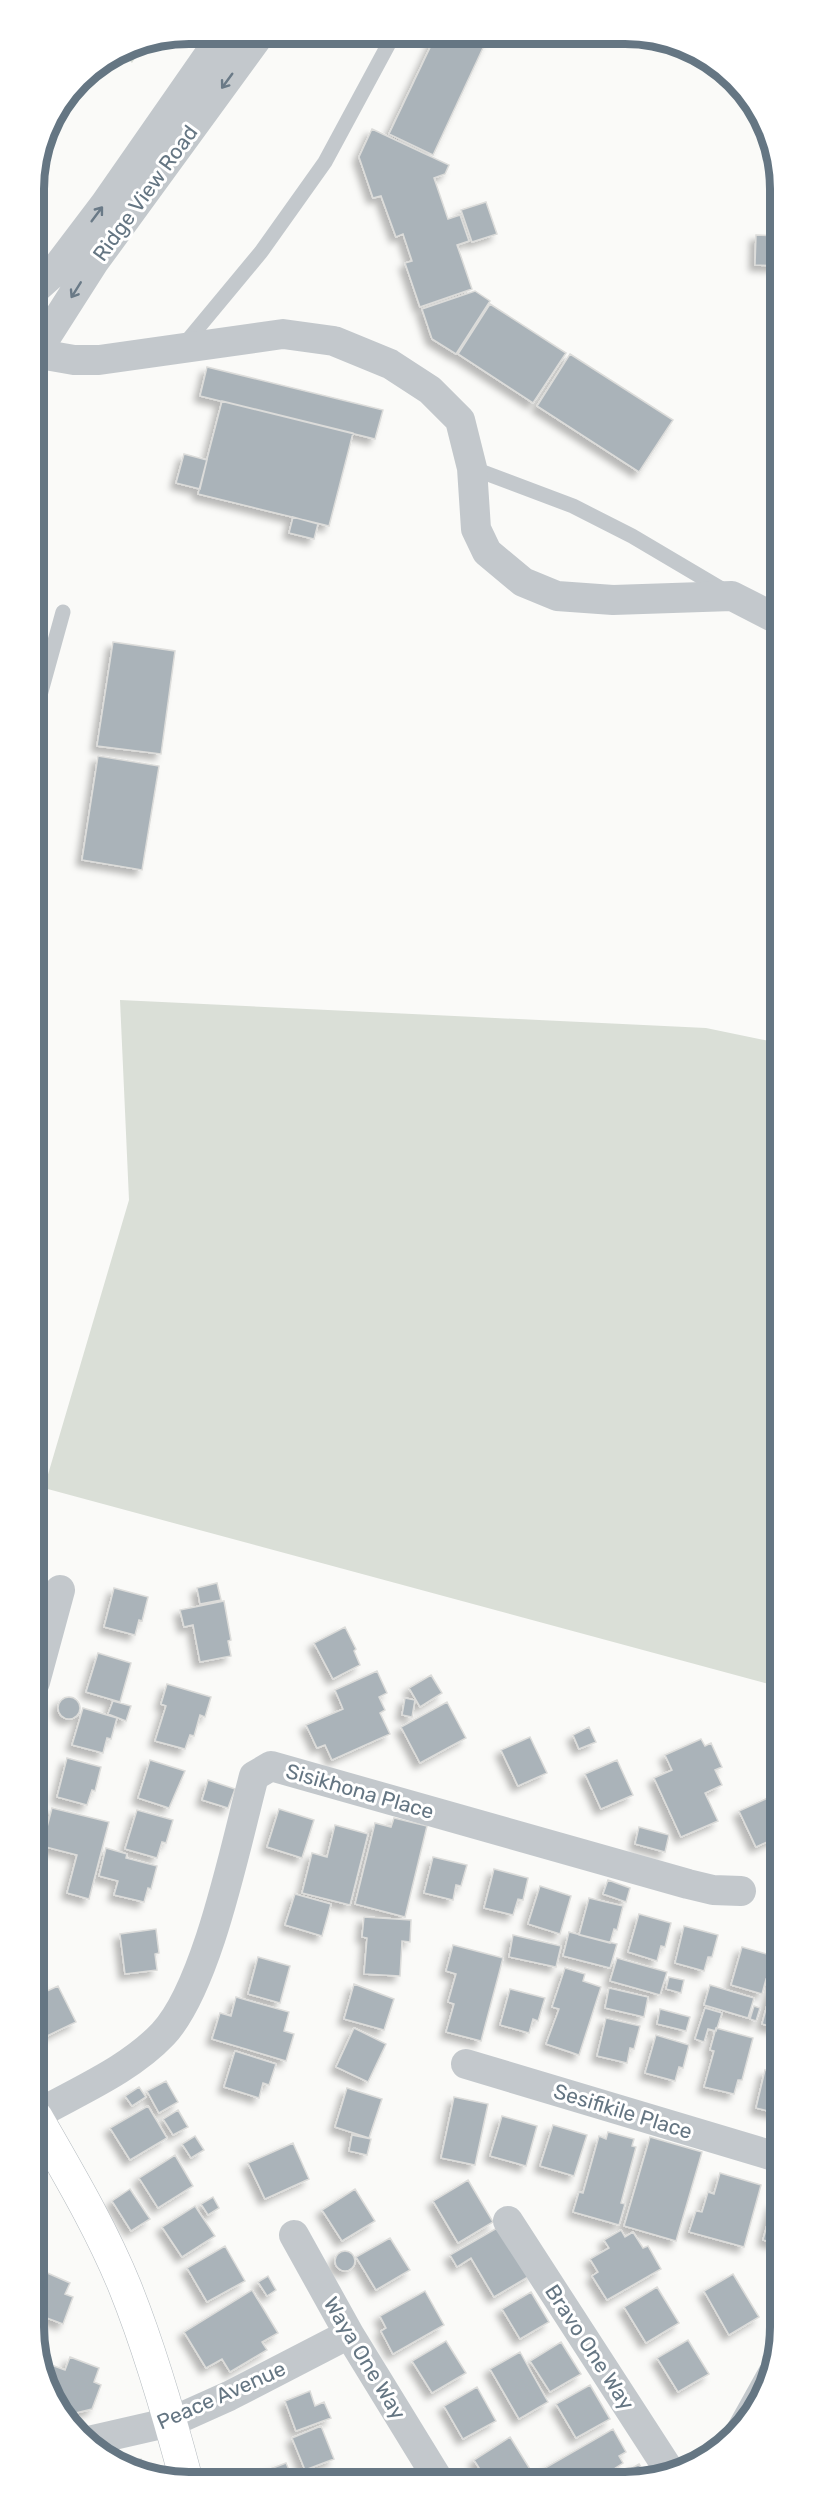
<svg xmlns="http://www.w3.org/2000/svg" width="814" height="2515" font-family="Rubik,sans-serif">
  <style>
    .green { fill: #dadfd7 }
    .building { fill: #aab3b9; stroke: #dcdcda; stroke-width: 1.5; filter: url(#shadow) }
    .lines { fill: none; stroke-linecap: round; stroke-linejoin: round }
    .secondary-casing { stroke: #b3babf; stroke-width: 34 }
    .lane { stroke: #c3c8cc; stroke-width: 15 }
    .street { stroke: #c3c8cc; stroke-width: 30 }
    .secondary { stroke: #fff; stroke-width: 33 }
    .oneway { stroke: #6a7a87 }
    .labels { text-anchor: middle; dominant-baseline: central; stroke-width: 6; stroke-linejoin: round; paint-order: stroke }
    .street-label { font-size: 21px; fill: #657683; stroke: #fff }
    .rim { fill: none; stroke: #657683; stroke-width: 8 }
  </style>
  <defs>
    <filter id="shadow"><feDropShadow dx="-5.5" dy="5.5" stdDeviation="3" flood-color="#0004"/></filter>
  </defs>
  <rect width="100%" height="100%" fill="#fafaf8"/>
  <path class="green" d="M 145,42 L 132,63 L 120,51 L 130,45 Z
    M 120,1000 L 706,1028 L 779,1043 L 780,1687 L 44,1488 L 129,1200 Z"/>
  <path class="building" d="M 436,35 L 489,35 L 433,155 L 389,134 Z
    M 372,129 L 449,165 L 445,174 L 434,178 L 448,219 L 460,215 L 469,241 L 457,245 L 472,289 L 420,307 L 405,263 L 412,261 L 403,234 L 396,237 L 381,196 L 373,198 L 359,157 Z
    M 486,202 L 497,234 L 472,242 L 461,210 Z
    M 756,235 L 778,236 L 778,266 L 755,265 Z
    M 475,291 L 490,301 L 456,354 L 432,339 L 422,309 Z
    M 490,304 L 566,353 L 533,403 L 458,354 Z
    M 570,354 L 673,420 L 639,472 L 537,406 Z
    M 207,367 L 383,410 L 375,439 L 200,396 Z
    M 222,401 L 353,433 L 329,526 L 198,494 Z
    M 184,454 L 207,460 L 200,489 L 176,483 Z
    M 293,517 L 318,524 L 314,539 L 289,533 Z
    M 113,642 L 175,651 L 161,754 L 97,746 Z
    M 98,756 L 159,766 L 142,870 L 82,860 Z
    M 217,1583 L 221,1600 L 200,1604 L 197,1588 Z
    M 114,1588 L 148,1597 L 142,1621 L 139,1620 L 135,1635 L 104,1627 Z
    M 224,1601 L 231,1640 L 228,1641 L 231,1656 L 200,1662 L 193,1625 L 184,1627 L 180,1610 Z
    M 345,1627 L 356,1649 L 354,1651 L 360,1665 L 333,1679 L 314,1643 Z
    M 98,1653 L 131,1663 L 120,1702 L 86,1692 Z
    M 377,1671 L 387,1693 L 379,1697 L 385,1710 L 380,1713 L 390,1734 L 332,1760 L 325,1745 L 317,1748 L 306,1725 L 343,1709 L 335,1690 Z
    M 431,1675 L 442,1693 L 420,1707 L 409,1688 Z
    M 167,1684 L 211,1697 L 205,1717 L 200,1715 L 194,1736 L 190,1735 L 185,1749 L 155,1741 L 166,1706 L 161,1704 Z
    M58 1708a11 11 0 1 1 22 0a11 11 0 1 1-22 0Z
    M 405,1698 L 415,1700 L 412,1717 L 402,1715 Z
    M 113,1701 L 131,1706 L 126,1721 L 108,1714 Z
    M 447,1702 L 466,1738 L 420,1763 L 401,1727 Z
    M 83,1708 L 117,1718 L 111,1739 L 107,1738 L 103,1753 L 72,1745 Z
    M 589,1727 L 596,1742 L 579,1749 L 573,1735 Z
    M 530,1737 L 547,1773 L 518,1786 L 501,1750 Z
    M 701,1739 L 705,1746 L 711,1743 L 722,1767 L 715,1770 L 722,1785 L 705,1793 L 718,1821 L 681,1837 L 654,1778 L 672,1770 L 665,1755 Z
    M 67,1758 L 101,1767 L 95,1791 L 92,1790 L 87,1805 L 57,1797 Z
    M 150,1760 L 185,1771 L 169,1808 L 138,1798 Z
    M 617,1760 L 633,1795 L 601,1809 L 585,1774 Z
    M 208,1780 L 235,1789 L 228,1808 L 202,1800 Z
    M 770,1797 L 780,1819 L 776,1821 L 780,1836 L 756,1847 L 739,1811 Z
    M 52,1808 L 109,1822 L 89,1899 L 67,1893 L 77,1855 L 42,1846 Z
    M 279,1809 L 314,1820 L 302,1858 L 267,1847 Z
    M 137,1810 L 173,1820 L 166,1843 L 162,1842 L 157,1858 L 125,1849 Z
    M 394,1818 L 427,1826 L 405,1917 L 355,1904 L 375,1823 L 391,1827 Z
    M 335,1825 L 368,1834 L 350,1905 L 302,1893 L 312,1853 L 327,1857 Z
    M 639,1827 L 669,1835 L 665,1852 L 635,1844 Z
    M 106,1848 L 127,1854 L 126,1858 L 157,1866 L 151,1889 L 148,1888 L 144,1902 L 114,1895 L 118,1881 L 99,1876 Z
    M 433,1857 L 467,1865 L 461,1886 L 456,1885 L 453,1900 L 424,1893 Z
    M 494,1869 L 528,1878 L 523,1900 L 518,1899 L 513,1915 L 484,1908 Z
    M 608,1880 L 630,1888 L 626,1902 L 603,1894 Z
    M 540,1886 L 571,1896 L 560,1934 L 528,1924 Z
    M 295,1894 L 331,1904 L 322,1936 L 285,1925 Z
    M 589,1898 L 623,1906 L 617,1930 L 614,1929 L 610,1943 L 579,1935 Z
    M 639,1914 L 671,1923 L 665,1947 L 661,1946 L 657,1961 L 628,1952 Z
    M 364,1917 L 411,1920 L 410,1942 L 402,1941 L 400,1976 L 364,1974 L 367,1938 L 362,1937 Z
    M 684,1926 L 718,1935 L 712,1957 L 708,1957 L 704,1971 L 675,1963 Z
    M 156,1929 L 159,1953 L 155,1954 L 157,1970 L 125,1974 L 120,1934 Z
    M 569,1932 L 617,1944 L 610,1968 L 563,1956 Z
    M 513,1935 L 561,1946 L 556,1967 L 509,1957 Z
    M 453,1945 L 503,1958 L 481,2041 L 446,2032 L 454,2004 L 448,2002 L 456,1974 L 446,1971 Z
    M 742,1947 L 777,1957 L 770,1981 L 766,1979 L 762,1994 L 731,1985 Z
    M 258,1957 L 290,1966 L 280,2003 L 248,1994 Z
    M 780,1957 L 780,2029 L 762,2024 Z
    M 617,1958 L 667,1972 L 660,1995 L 610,1981 Z
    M 565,1968 L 585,1974 L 583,1981 L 601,1987 L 579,2055 L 546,2044 L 559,2009 L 552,2007 Z
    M 669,1977 L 684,1980 L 681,1993 L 666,1989 Z
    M 354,1984 L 394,1999 L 384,2030 L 344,2019 Z
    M 710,1985 L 754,1998 L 748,2018 L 704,2005 Z
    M 58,1986 L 76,2022 L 45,2037 L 36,2018 L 36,1996 Z
    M 609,1988 L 648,1997 L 644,2017 L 605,2008 Z
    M 510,1989 L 545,1998 L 538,2021 L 533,2019 L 529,2033 L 500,2025 Z
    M 236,1997 L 289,2012 L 284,2031 L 294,2034 L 286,2061 L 212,2039 L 220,2013 L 231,2016 Z
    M 754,2006 L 760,2008 L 756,2021 L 750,2019 Z
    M 705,2008 L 722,2013 L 716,2031 L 708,2029 L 704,2042 L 695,2039 Z
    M 660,2009 L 690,2017 L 686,2031 L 657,2024 Z
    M 606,2018 L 640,2026 L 634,2049 L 630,2048 L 627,2063 L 597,2056 Z
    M 354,2028 L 386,2044 L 368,2082 L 336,2067 Z
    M 716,2028 L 753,2038 L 742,2080 L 738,2080 L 734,2094 L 704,2087 L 714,2051 L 710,2050 Z
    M 656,2035 L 689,2045 L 683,2068 L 679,2067 L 675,2081 L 645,2073 Z
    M 235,2051 L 276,2064 L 269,2085 L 263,2083 L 259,2098 L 224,2087 Z
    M 765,2070 L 780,2073 L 780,2114 L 756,2108 Z
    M 166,2081 L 178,2102 L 159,2113 L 147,2091 Z
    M 139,2087 L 146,2097 L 132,2106 L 125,2096 Z
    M 347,2088 L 382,2099 L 369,2138 L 335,2127 Z
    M 454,2097 L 488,2104 L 475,2165 L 441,2158 Z
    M 148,2106 L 167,2138 L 130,2160 L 110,2128 Z
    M 178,2110 L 188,2127 L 173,2135 L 163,2119 Z
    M 502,2116 L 537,2126 L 526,2166 L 490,2156 Z
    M 553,2125 L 587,2135 L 574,2176 L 540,2166 Z
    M 608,2132 L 634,2139 L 632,2146 L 636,2147 L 621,2203 L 625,2204 L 619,2225 L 573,2212 L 579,2192 L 583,2193 L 599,2136 L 606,2139 Z
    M 352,2135 L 371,2139 L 367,2155 L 349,2151 Z
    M 195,2136 L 204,2150 L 191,2158 L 182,2144 Z
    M 650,2137 L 702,2152 L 676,2241 L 624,2226 Z
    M 293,2143 L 309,2179 L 265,2199 L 248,2163 Z
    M 175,2155 L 193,2186 L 158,2208 L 139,2178 Z
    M 720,2173 L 761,2185 L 744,2247 L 689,2232 L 696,2211 L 702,2212 L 708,2192 L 714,2194 Z
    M 468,2180 L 493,2222 L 458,2243 L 433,2201 Z
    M 130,2189 L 150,2219 L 131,2231 L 112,2201 Z
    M 355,2189 L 375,2221 L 342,2241 L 322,2210 Z
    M 213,2197 L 219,2208 L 208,2215 L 201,2204 Z
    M 773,2203 L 781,2205 L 781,2245 L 763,2240 Z
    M 195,2206 L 215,2236 L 182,2257 L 162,2227 Z
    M 36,2217 L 46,2221 L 36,2246 Z
    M 497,2228 L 533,2274 L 494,2297 L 471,2258 L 457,2267 L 450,2255 Z
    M 621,2230 L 625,2237 L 633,2232 L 643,2248 L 648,2246 L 661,2269 L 607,2300 L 592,2276 L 598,2272 L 590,2259 L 609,2248 L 604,2240 Z
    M 390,2238 L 410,2270 L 376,2290 L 356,2257 Z
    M 225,2246 L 245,2281 L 207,2302 L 187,2268 Z
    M335 2261a10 10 0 1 1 20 0a10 10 0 1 1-20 0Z
    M 36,2268 L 70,2283 L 65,2294 L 73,2297 L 63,2324 L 36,2314 Z
    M 733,2274 L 759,2317 L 729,2335 L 704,2291 Z
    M 268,2276 L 276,2290 L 267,2296 L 258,2282 Z
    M 657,2287 L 679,2323 L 646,2343 L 624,2307 Z
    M 252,2290 L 278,2333 L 262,2342 L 267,2350 L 230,2372 L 222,2359 L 206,2368 L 184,2332 Z
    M 425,2291 L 444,2325 L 393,2354 L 381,2331 L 386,2328 L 380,2316 Z
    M 531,2292 L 549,2322 L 520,2339 L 502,2309 Z
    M 688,2340 L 709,2374 L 678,2392 L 657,2358 Z
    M 446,2341 L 466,2373 L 432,2393 L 412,2361 Z
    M 561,2342 L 581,2374 L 550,2392 L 530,2361 Z
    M 520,2352 L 548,2402 L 519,2419 L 490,2369 Z
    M 70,2357 L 99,2368 L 94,2382 L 101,2385 L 92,2409 L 72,2414 L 71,2416 L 67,2415 L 43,2370 L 46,2363 L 65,2370 Z
    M 590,2385 L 610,2419 L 576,2438 L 556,2404 Z
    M 477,2387 L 496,2421 L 463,2439 L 444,2406 Z
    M 310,2391 L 315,2406 L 324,2402 L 331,2418 L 296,2431 L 285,2401 Z
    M 321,2426 L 334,2459 L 305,2470 L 292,2438 Z
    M 613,2429 L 626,2452 L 619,2456 L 623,2463 L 614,2469 L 616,2473 L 605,2479 L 551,2479 L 545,2468 Z
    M 510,2437 L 533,2474 L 524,2479 L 486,2479 L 474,2460 Z
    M 141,2459 L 143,2471 L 126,2461 Z
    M 286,2463 L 293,2479 L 260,2479 L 257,2474 Z
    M 639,2464 L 648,2479 L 613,2479 Z"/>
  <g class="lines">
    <defs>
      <path id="secondary" d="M 36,2117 C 68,2173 101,2228 125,2287 C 150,2349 169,2415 186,2479"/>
    </defs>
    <use href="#secondary" class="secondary-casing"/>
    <path class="lane" d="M 183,346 L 261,252 L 325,162 L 394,34
      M 472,468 L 573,506 L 632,536 L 725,591
      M 34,717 L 63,612"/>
    <path class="street" d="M 33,291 L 52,274 L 105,204 L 224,33
      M 34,353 L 74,360 L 99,360 L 283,334 L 334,341 L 390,364 L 430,390 L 460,420 L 472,468 L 476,529 L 487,552 L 523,582 L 557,596 L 613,600 L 732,596 L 779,620
      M 34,356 L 94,262 L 261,33
      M 35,1682 L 60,1590
      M 466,2064 L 780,2158
      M 36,2115 C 78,2091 129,2070 163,2034 C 208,1986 236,1843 254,1776 L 271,1766 L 688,1884 L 713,1890 L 741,1891
      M 508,2221 L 671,2473
      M 294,2235 L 349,2334 L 438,2479
      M 742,2429 L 772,2375
      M 88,2441 L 171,2422 L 229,2396 L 349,2334"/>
    <use href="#secondary" class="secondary"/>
  </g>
  <defs><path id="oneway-shaft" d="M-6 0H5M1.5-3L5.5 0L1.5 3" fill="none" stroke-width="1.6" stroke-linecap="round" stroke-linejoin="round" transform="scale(1.5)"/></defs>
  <g class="oneway">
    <use href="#oneway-shaft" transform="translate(227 81) rotate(126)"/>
    <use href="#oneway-shaft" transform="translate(97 214) rotate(-53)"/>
    <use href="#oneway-shaft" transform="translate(76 290) rotate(122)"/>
  </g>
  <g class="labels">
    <g class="street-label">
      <text transform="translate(145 193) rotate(-54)">Ridge View Road</text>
      <text transform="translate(360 1791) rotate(16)">Sisikhona Place</text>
      <text transform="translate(623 2111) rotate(17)">Sesifikile Place</text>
      <text transform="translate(590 2347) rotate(57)">Bravo One Way</text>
      <text transform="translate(365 2358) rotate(59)">Waya One Way</text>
      <text transform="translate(221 2395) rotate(-24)">Peace Avenue</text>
    </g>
  </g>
  <path d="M0 0H814V2515H0ZM189 44H625A145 145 0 0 1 770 189V2327A145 145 0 0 1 625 2472H189A145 145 0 0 1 44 2327V189A145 145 0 0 1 189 44Z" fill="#fff" fill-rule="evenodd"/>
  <path class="rim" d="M189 44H625A145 145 0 0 1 770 189V2327A145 145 0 0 1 625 2472H189A145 145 0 0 1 44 2327V189A145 145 0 0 1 189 44Z"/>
</svg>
